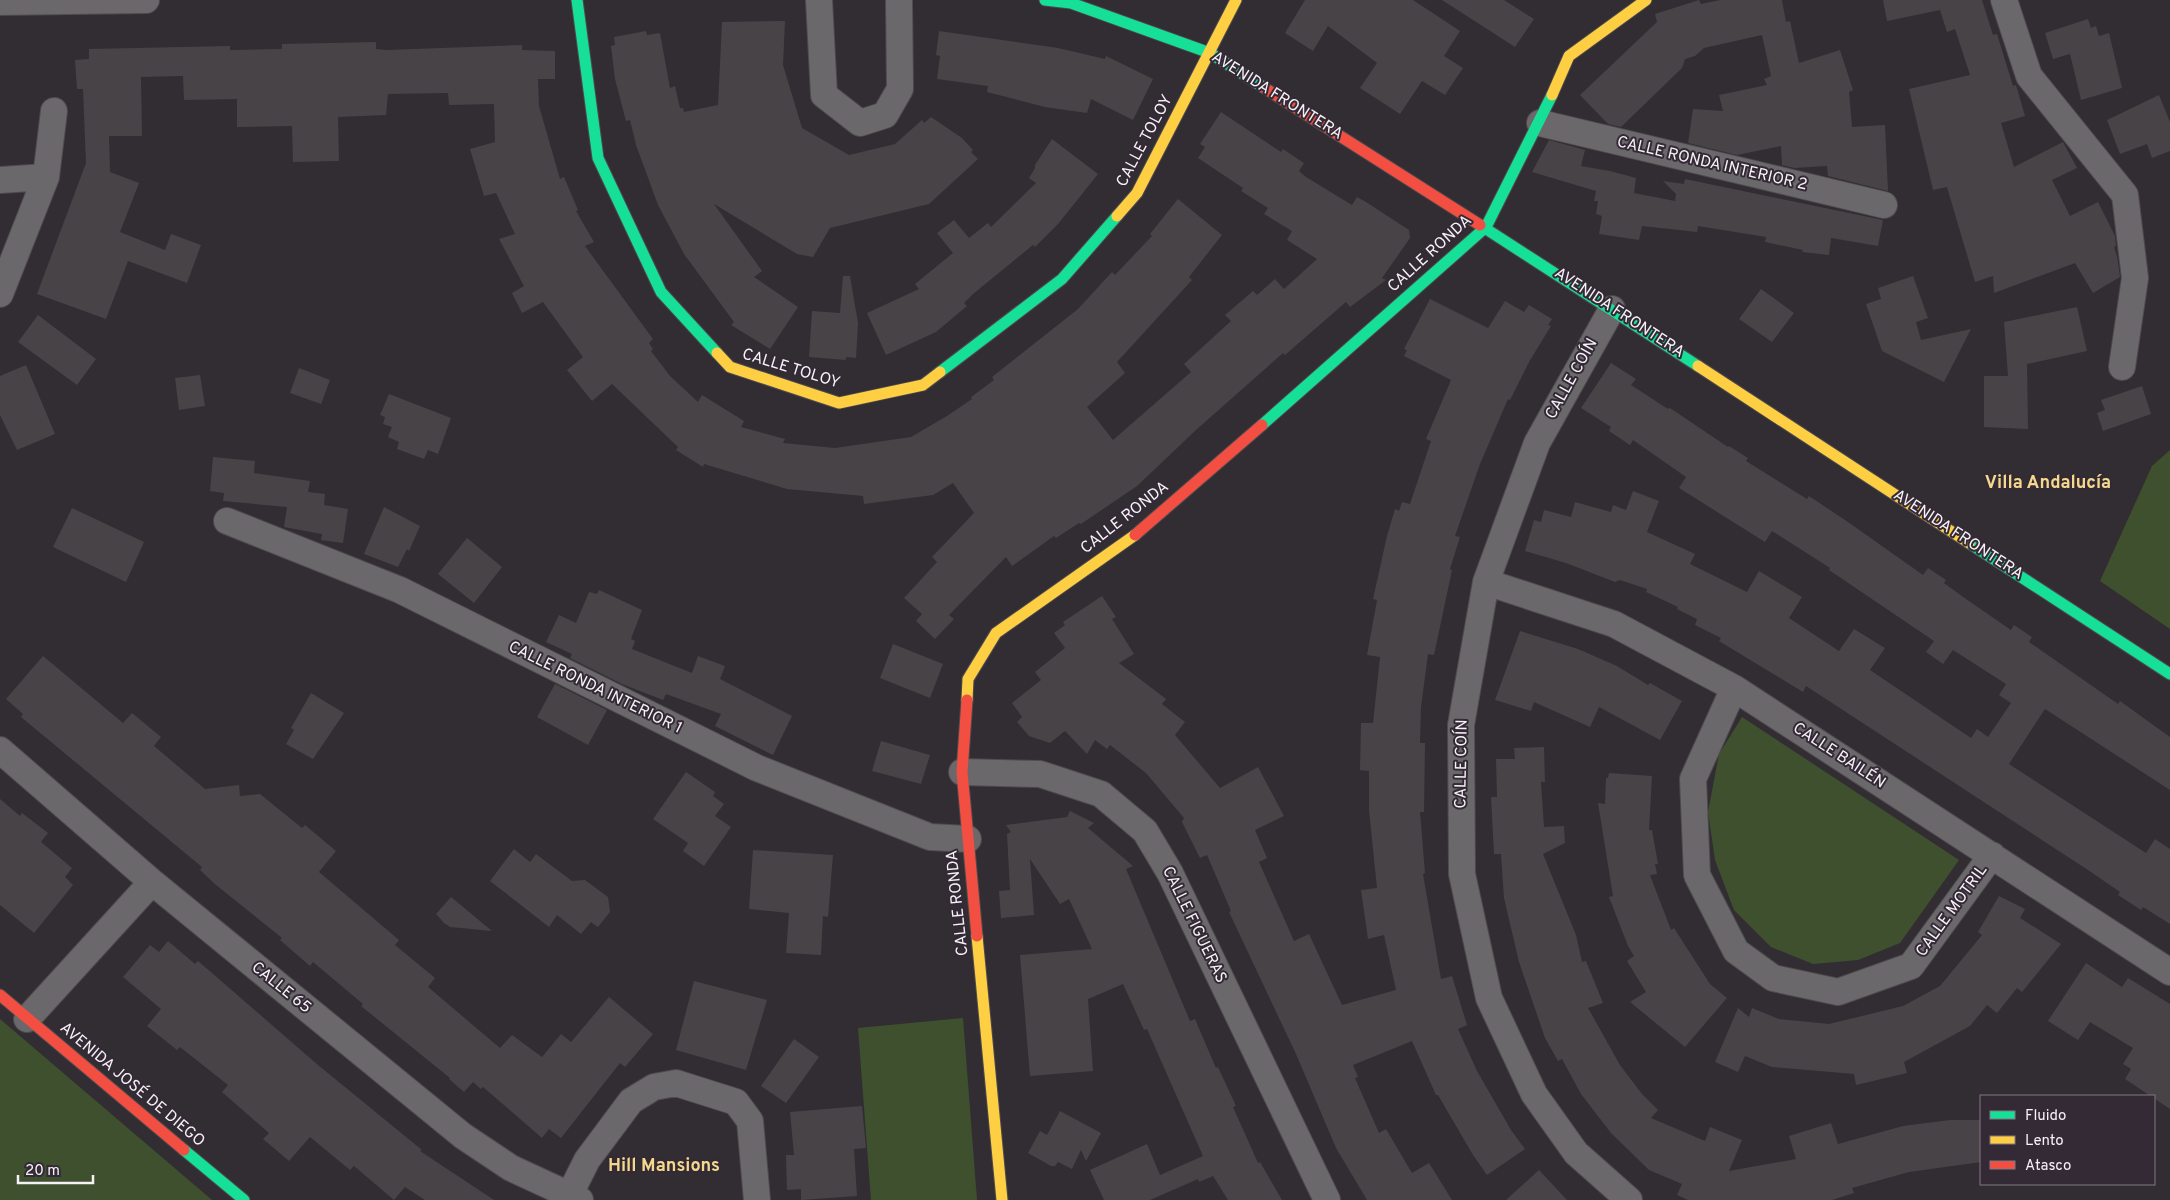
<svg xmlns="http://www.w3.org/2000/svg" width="2170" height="1200" font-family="Overpass,sans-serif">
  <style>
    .green { fill: #3f502f }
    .building { fill: #484347 }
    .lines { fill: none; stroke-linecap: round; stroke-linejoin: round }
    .street-casing { stroke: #4e4a4e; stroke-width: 28 }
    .fast-casing { stroke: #4e4a4e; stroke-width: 13 }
    .slow-casing { stroke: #4e4a4e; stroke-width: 13 }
    .jam-casing { stroke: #4e4a4e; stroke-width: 13 }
    .street { stroke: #6b686c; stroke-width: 26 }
    .fast { stroke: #16e098; stroke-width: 11 }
    .slow { stroke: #ffcf43; stroke-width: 11 }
    .jam { stroke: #f24e42; stroke-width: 11 }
    .labels { text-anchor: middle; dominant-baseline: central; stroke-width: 4; stroke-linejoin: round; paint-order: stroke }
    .street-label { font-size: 16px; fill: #f6f0f7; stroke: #332a35 }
    .neighbourhood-label { font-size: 18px; font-weight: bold; fill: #f4d98d; stroke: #332a35 }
  </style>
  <rect width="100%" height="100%" fill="#322d32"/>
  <path class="green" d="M 2170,450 L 2170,629 L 2100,581 L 2152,466 Z
    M 1742,717 L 1959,860 L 1900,943 L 1858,960 L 1813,964 L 1771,947 L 1734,910 L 1715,860 L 1708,812 L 1719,754 Z
    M 963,1018 L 977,1200 L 871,1200 L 858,1028 Z
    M 0,1019 L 212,1200 L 0,1200 Z"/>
  <path class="building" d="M 1305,0 L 1413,0 L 1460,31 L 1444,56 L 1463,68 L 1445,95 L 1422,81 L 1400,114 L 1360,88 L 1377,63 L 1328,26 L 1313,51 L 1285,33 Z
    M 1442,0 L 1504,0 L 1534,19 L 1515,47 Z
    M 1699,0 L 1701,4 L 1720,0 L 1782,0 L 1786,22 L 1790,21 L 1799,63 L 1840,50 L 1853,90 L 1849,92 L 1852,127 L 1885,125 L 1888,191 L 1828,176 L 1827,166 L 1794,168 L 1782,165 L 1781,146 L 1737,155 L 1688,143 L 1693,109 L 1723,111 L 1719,95 L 1767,85 L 1764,79 L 1771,76 L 1762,35 L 1704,48 L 1695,56 L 1685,59 L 1682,68 L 1621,127 L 1608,124 L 1580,95 L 1657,22 L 1655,14 Z
    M 1883,0 L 1982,0 L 1993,35 L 1997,34 L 2013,86 L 2016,85 L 2025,116 L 2001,123 L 2014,167 L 2063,142 L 2077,168 L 2052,180 L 2070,216 L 2098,202 L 2115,236 L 2116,246 L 2114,247 L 2117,256 L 2120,277 L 2093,293 L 2075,263 L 1994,293 L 1993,276 L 1975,282 L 1947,187 L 1933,190 L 1909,89 L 1970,75 L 1955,29 L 1947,32 L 1940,10 L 1887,21 Z
    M 2088,19 L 2091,28 L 2096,26 L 2099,36 L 2109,33 L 2122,88 L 2081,100 L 2070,54 L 2053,59 L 2045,33 Z
    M 785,21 L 783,65 L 802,128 L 849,155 L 895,144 L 922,120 L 924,123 L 931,117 L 962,138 L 973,150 L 971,152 L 978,159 L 929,204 L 830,228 L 813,257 L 797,254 L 714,204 L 762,271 L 754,277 L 798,307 L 770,349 L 731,325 L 734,322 L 684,254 L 658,205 L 636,145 L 630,120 L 626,121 L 615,79 L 611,46 L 615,45 L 614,37 L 646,31 L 647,35 L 660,33 L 670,88 L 675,86 L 680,108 L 683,108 L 684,112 L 718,105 L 722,22 Z
    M 939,31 L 1058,48 L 1105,59 L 1106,56 L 1153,79 L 1133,120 L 1091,99 L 1087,113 L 1045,107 L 987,92 L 988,86 L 937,79 L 940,56 L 936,55 Z
    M 376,42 L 376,49 L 387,50 L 522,45 L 522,50 L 555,51 L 555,79 L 538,79 L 539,106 L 560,179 L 564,177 L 578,210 L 576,211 L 594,242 L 585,246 L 653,339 L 649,343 L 653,349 L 651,351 L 670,376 L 698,402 L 702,395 L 744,421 L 741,427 L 785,439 L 783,443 L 835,448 L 911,437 L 947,416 L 972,399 L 971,397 L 994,380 L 992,377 L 1078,309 L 1112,272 L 1115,275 L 1152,236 L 1150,234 L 1178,199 L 1222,235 L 1189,277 L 1192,280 L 1117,362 L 1125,373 L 1087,407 L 1113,440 L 1191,372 L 1184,364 L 1231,321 L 1225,315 L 1253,291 L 1257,295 L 1275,279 L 1284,289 L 1317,259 L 1287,240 L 1292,231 L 1264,214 L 1268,208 L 1241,191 L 1243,188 L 1198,158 L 1205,147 L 1200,144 L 1221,112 L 1281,152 L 1283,149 L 1304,163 L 1299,171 L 1306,177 L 1352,205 L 1357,197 L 1366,202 L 1409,230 L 1410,238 L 1382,278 L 1386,280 L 1350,307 L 1346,302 L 1285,355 L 1283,353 L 1196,430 L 1137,486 L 1081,524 L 1079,523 L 1056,538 L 1054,536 L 1012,566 L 1006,557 L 949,615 L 954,619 L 935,639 L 916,621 L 922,614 L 904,598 L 937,562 L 932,557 L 974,513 L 953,483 L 933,495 L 864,504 L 863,496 L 787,489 L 704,464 L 703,467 L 676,450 L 678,447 L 612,384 L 592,401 L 567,370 L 583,357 L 543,302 L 522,313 L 512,293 L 524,286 L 499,239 L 515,234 L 496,193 L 484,196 L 470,149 L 495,142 L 494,104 L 449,105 L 448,93 L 388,94 L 386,115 L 338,117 L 339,161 L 293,162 L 292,126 L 237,127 L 237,99 L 184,100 L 183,76 L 141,77 L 142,136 L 109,136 L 110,172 L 139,183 L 120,232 L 165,250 L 171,234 L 201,245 L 187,283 L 128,261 L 106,319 L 37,294 L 86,163 L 83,89 L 77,89 L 75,60 L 89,59 L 89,49 L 230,46 L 230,50 L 282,49 L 282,44 Z
    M 2159,95 L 2170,122 L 2170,151 L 2152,158 L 2147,144 L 2120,154 L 2107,120 Z
    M 1052,139 L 1098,174 L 1058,224 L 1035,247 L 1033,245 L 973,294 L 964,303 L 967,306 L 936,332 L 886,355 L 867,313 L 919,289 L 915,284 L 953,253 L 937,233 L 954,220 L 969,238 L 988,223 L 991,227 L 1036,183 L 1029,178 L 1035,168 L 1035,165 Z
    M 1549,140 L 1585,150 L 1581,166 L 1610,171 L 1636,178 L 1634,193 L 1675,201 L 1676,194 L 1663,181 L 1684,184 L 1685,179 L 1883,220 L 1878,246 L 1831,238 L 1829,255 L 1802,252 L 1803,250 L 1765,242 L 1766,237 L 1698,226 L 1697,232 L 1642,226 L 1639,240 L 1599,234 L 1602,216 L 1596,214 L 1598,201 L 1594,201 L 1596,191 L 1532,172 Z
    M 843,276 L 850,276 L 858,323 L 856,358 L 846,357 L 846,360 L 809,357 L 812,311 L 840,313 Z
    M 1913,276 L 1928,318 L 1916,322 L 1921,340 L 1971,329 L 1944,382 L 1882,351 L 1866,304 L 1881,299 L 1878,288 Z
    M 1761,289 L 1794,313 L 1772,342 L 1739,319 Z
    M 1430,299 L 1488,328 L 1505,301 L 1524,312 L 1529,305 L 1552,319 L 1548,325 L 1551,326 L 1529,362 L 1510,400 L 1508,399 L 1480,464 L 1455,536 L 1460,537 L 1450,569 L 1452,570 L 1434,655 L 1428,654 L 1421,707 L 1420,743 L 1425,743 L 1424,812 L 1420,812 L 1425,873 L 1423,874 L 1441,979 L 1452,976 L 1467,1025 L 1458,1029 L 1477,1071 L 1511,1130 L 1525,1149 L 1487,1175 L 1473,1155 L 1438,1095 L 1436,1095 L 1412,1041 L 1353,1065 L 1358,1077 L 1355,1078 L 1379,1133 L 1386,1129 L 1412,1173 L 1429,1163 L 1452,1200 L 1367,1200 L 1336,1148 L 1296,1054 L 1229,912 L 1231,911 L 1207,855 L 1200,858 L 1182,822 L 1184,818 L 1146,773 L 1110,745 L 1107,749 L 1095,740 L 1087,754 L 1065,731 L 1050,743 L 1029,736 L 1017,722 L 1022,717 L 1012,703 L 1041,680 L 1035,672 L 1065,648 L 1054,633 L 1065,625 L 1063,622 L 1102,596 L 1116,617 L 1112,619 L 1134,654 L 1119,663 L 1166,699 L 1162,704 L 1185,722 L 1175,735 L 1220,788 L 1258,767 L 1284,816 L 1255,830 L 1267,858 L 1259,862 L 1294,941 L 1309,934 L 1342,1005 L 1396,990 L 1384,935 L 1368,939 L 1361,890 L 1377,888 L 1369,810 L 1369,771 L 1360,770 L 1361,723 L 1373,723 L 1380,657 L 1367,655 L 1377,600 L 1373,599 L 1387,536 L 1395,509 L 1399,511 L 1402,502 L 1410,504 L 1431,441 L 1426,439 L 1451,380 L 1404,356 L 1407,350 L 1404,349 Z
    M 2077,307 L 2087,351 L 2027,364 L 2028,429 L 1984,427 L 1984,376 L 2008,376 L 2004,322 Z
    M 38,315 L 96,359 L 77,385 L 18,342 Z
    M 1611,363 L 1636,379 L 1631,385 L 1668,409 L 1670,408 L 1728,447 L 1729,446 L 1748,458 L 1746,461 L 1807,499 L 1809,496 L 1848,522 L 1923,575 L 1928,568 L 1946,580 L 1944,583 L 1966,599 L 2011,630 L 2014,625 L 2032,637 L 2029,642 L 2118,704 L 2120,701 L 2170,737 L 2170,790 L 2045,709 L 2009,764 L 2146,853 L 2155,839 L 2170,849 L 2170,924 L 2143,907 L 2141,910 L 2118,895 L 2120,892 L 2091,872 L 1806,686 L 1803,692 L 1719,641 L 1721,638 L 1695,625 L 1697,619 L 1677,609 L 1678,607 L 1646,592 L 1647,589 L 1620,580 L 1615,582 L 1566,563 L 1525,551 L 1534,520 L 1541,522 L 1544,510 L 1571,517 L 1575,502 L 1611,512 L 1613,505 L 1626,510 L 1633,491 L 1659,501 L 1647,532 L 1695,554 L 1690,564 L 1747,592 L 1759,571 L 1802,597 L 1789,618 L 1839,651 L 1854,629 L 1885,648 L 1870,670 L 1971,738 L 1977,729 L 1988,737 L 2011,703 L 1999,695 L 2006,684 L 1953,650 L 1943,664 L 1926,652 L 1934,641 L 1829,570 L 1830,568 L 1772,531 L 1765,542 L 1679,488 L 1686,477 L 1633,440 L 1630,445 L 1609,431 L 1611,427 L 1581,408 Z
    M 26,365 L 55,434 L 17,450 L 0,415 L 0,376 Z
    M 299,368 L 330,380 L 321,404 L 290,393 Z
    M 200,375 L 205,406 L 179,410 L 175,378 Z
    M 2142,386 L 2151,414 L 2103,431 L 2097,413 L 2105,410 L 2101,400 Z
    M 389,394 L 451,418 L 438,454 L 428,450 L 424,459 L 397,449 L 399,442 L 388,437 L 392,427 L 383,424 L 385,417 L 380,415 Z
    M 213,457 L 255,461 L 254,473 L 310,481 L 308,492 L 325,494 L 324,505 L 348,509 L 343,543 L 321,540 L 322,534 L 284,527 L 287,507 L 223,501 L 224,493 L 210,491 Z
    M 384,507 L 420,526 L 409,551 L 407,549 L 398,567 L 364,554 Z
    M 72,508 L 144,542 L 126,582 L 53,547 Z
    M 467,538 L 502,567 L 474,603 L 438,574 Z
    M 599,590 L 642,610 L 631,639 L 635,641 L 632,649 L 692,673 L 698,656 L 725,666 L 720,679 L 792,716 L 773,755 L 715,726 L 721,714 L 666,694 L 663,700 L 622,684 L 570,658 L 572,654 L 546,642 L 559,615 L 576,623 L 589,592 L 597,594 Z
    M 1520,631 L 1578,649 L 1617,666 L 1648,685 L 1650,683 L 1682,701 L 1660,740 L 1599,707 L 1590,727 L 1534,702 L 1531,711 L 1495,700 Z
    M 893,644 L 943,664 L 930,698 L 880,678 Z
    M 43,656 L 123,723 L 132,713 L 161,737 L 154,746 L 205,789 L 239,785 L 240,796 L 260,794 L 302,828 L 305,825 L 336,851 L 319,872 L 399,940 L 395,945 L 435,978 L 428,987 L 500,1048 L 512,1035 L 542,1057 L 561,1034 L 571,1042 L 609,997 L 653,1034 L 625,1067 L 620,1063 L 561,1138 L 549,1129 L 542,1138 L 483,1087 L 481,1089 L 473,1082 L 464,1092 L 449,1079 L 450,1078 L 361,1006 L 363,1004 L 313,962 L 310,966 L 280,940 L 282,938 L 216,885 L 200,870 L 202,867 L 21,717 L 23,714 L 6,699 Z
    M 555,684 L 607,710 L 588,745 L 537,717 Z
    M 311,693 L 344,713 L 313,759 L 286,744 L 294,730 L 291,728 Z
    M 881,741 L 930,755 L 921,784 L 872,771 Z
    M 1544,747 L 1545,782 L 1541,782 L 1544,827 L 1564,826 L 1565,843 L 1543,854 L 1576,935 L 1582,962 L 1586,961 L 1603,1003 L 1588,1008 L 1620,1065 L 1642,1094 L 1658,1110 L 1651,1118 L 1705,1141 L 1710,1127 L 1742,1140 L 1729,1171 L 1796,1159 L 1789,1136 L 1831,1123 L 1838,1144 L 1903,1126 L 1950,1120 L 1981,1120 L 1981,1162 L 1909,1172 L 1852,1188 L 1854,1193 L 1832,1200 L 1688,1200 L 1677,1195 L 1682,1184 L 1649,1170 L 1611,1133 L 1581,1094 L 1562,1059 L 1558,1061 L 1545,1038 L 1519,962 L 1504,898 L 1501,854 L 1494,854 L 1491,797 L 1497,797 L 1496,759 L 1515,759 L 1514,748 Z
    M 686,772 L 715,792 L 713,796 L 724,804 L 715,816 L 731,827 L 704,866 L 683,851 L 688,843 L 653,819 Z
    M 1609,773 L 1652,776 L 1649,830 L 1652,830 L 1658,864 L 1655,864 L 1657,874 L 1650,875 L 1671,930 L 1674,928 L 1710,984 L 1727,998 L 1685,1047 L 1630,1002 L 1646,992 L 1627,961 L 1634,956 L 1628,946 L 1609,897 L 1613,896 L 1598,803 L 1605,804 L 1606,778 L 1608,778 Z
    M 0,799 L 20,816 L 22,813 L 48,833 L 41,842 L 72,868 L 65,877 L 73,885 L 34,933 L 0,905 Z
    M 1070,811 L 1094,823 L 1088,828 L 1133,866 L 1126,869 L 1190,1021 L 1195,1019 L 1216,1068 L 1218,1067 L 1236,1106 L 1233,1107 L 1258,1163 L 1260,1162 L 1282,1200 L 1228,1200 L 1213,1176 L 1199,1182 L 1198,1179 L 1150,1200 L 1104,1200 L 1090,1170 L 1147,1144 L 1160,1175 L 1203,1156 L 1147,1029 L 1144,1030 L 1123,984 L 1088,999 L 1093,1071 L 1030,1076 L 1020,955 L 1092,949 L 1069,899 L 1060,904 L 1030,859 L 1034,915 L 1001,918 L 999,891 L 1010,890 L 1007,834 L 1011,832 L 1006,825 L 1067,817 Z
    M 514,849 L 530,862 L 536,854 L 572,881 L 585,880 L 608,897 L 610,912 L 598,927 L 591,922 L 581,934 L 557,915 L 549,927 L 490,881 Z
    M 753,850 L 833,855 L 828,917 L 823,916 L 821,955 L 786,953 L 789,913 L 749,909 Z
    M 1999,896 L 2025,909 L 2020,918 L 2061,944 L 2022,992 L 2017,988 L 1997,1013 L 1987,1005 L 1970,1026 L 1904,1062 L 1907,1073 L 1856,1085 L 1854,1074 L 1772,1067 L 1745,1056 L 1738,1072 L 1715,1062 L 1738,1008 L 1749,1017 L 1752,1008 L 1779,1019 L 1829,1024 L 1903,1006 L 1940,986 L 1982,935 L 1978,932 Z
    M 451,897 L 492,931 L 450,927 L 444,923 L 436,914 Z
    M 168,941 L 195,964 L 198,961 L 219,979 L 318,1065 L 422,1150 L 420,1151 L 494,1200 L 425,1200 L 405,1187 L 394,1200 L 354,1166 L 350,1170 L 310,1137 L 289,1161 L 263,1139 L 269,1133 L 222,1092 L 228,1085 L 180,1047 L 177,1050 L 147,1026 L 161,1009 L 123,977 L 150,945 L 159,952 Z
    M 2086,963 L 2122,987 L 2128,978 L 2170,1004 L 2170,1109 L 2125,1079 L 2131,1069 L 2123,1064 L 2133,1048 L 2090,1022 L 2078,1040 L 2048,1021 Z
    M 694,981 L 767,1000 L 746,1070 L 676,1050 Z
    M 794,1039 L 819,1057 L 786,1103 L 761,1086 Z
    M 862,1106 L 866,1148 L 854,1149 L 857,1196 L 801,1200 L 801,1189 L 787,1190 L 786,1155 L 794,1155 L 790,1112 Z
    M 1060,1111 L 1101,1133 L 1086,1161 L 1081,1150 L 1072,1169 L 1058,1162 L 1055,1166 L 1051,1166 L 1028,1153 L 1040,1131 L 1047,1135 Z
    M 1539,1170 L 1567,1200 L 1506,1200 Z"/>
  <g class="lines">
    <defs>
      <path id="street" d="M 819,0 L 824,95 L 860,123 L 885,115 L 900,89 L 899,0
        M 2004,0 L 2029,76 L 2125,195 L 2135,278 L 2122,367
        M 0,2 L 146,0
        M 1540,123 L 1884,205
        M 0,180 L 46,177
        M 0,294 L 46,177 L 54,111
        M 1612,309 L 1537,443 L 1486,582 L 1461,725 L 1462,874 L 1489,998 L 1534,1094 L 1576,1153 L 1629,1200
        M 227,521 L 400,590 L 757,768 L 930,837 L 968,839
        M 1486,582 L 1614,624 L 1734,688 L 2170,972
        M 1734,688 L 1693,779 L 1697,875 L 1736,951 L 1773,978 L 1838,992 L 1911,966 L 1992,855
        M 0,750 L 152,882 L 463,1136 L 511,1168 L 580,1200
        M 962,772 L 1040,774 L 1101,794 L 1145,831 L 1170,873 L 1327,1200
        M 27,1019 L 152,882
        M 569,1196 L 587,1160 L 631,1101 L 654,1087 L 676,1083 L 736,1102 L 750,1121 L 757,1200"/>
      <path id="fast" d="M 577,0 L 598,158 L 661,292 L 717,353
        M 1045,0 L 1071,3 L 1210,53 L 1263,87
        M 1480,225 L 1698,366
        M 940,372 L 1062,279 L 1117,216
        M 1262,425 L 1486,227 L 1552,95
        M 1969,543 L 2170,674
        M 184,1150 L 244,1200"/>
      <path id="slow" d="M 1552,95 L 1569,56 L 1646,0
        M 1117,216 L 1137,193 L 1236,0
        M 717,353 L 730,367 L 839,403 L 923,385 L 940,372
        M 1698,366 L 1969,543
        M 967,700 L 968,679 L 996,633 L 1135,535
        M 977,936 L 1002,1200"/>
      <path id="jam" d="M 1263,87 L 1480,225
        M 1135,535 L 1262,425
        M 967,700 L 962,772 L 977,936
        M 0,995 L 184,1150"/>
    </defs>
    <use href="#street" class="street-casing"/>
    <use href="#fast" class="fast-casing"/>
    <use href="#slow" class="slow-casing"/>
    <use href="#jam" class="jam-casing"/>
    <use href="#street" class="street"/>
    <use href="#fast" class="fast"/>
    <use href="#slow" class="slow"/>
    <use href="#jam" class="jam"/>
  </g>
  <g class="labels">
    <g class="street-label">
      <text transform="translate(1277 96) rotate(32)">AVENIDA FRONTERA</text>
      <text transform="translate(1145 141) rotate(-62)">CALLE TOLOY</text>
      <text transform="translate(1712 164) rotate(13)">CALLE RONDA INTERIOR 2</text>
      <text transform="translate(1430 254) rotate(-42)">CALLE RONDA</text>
      <text transform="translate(1619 313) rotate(33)">AVENIDA FRONTERA</text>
      <text transform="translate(791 369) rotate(17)">CALLE TOLOY</text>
      <text transform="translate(1572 379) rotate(-61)">CALLE COÍN</text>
      <text transform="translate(1125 518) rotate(-38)">CALLE RONDA</text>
      <text transform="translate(1958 535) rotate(33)">AVENIDA FRONTERA</text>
      <text transform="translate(595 688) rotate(26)">CALLE RONDA INTERIOR 1</text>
      <text transform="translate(1839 756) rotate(33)">CALLE BAILÉN</text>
      <text transform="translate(1462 764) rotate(-89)">CALLE COÍN</text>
      <text transform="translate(958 903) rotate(-96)">CALLE RONDA</text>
      <text transform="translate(1952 911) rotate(-54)">CALLE MOTRIL</text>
      <text transform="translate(1194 925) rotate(64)">CALLE FIGUERAS</text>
      <text transform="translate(281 988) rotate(39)">CALLE 65</text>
      <text transform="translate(132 1085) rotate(40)">AVENIDA JOSÉ DE DIEGO</text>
    </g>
    <g class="neighbourhood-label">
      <text x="2048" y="483">Villa Andalucía</text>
      <text x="664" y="1166">Hill Mansions</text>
    </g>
  </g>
  <rect x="1980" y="1095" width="175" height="90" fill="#332a35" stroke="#817983"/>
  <rect x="1990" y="1111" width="25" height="8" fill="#16e098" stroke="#817983"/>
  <text x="2025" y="1120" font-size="15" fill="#f6f0f7">Fluido</text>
  <rect x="1990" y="1136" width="25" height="8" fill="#ffcf43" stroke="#817983"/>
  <text x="2025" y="1145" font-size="15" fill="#f6f0f7">Lento</text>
  <rect x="1990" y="1161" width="25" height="8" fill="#f24e42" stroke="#817983"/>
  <text x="2025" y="1170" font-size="15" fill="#f6f0f7">Atasco</text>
  <path d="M18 1175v8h75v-8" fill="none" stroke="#f6f0f7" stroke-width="2.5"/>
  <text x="25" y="1175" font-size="15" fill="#f6f0f7" stroke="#332a35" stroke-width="4" paint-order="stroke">20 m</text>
</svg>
